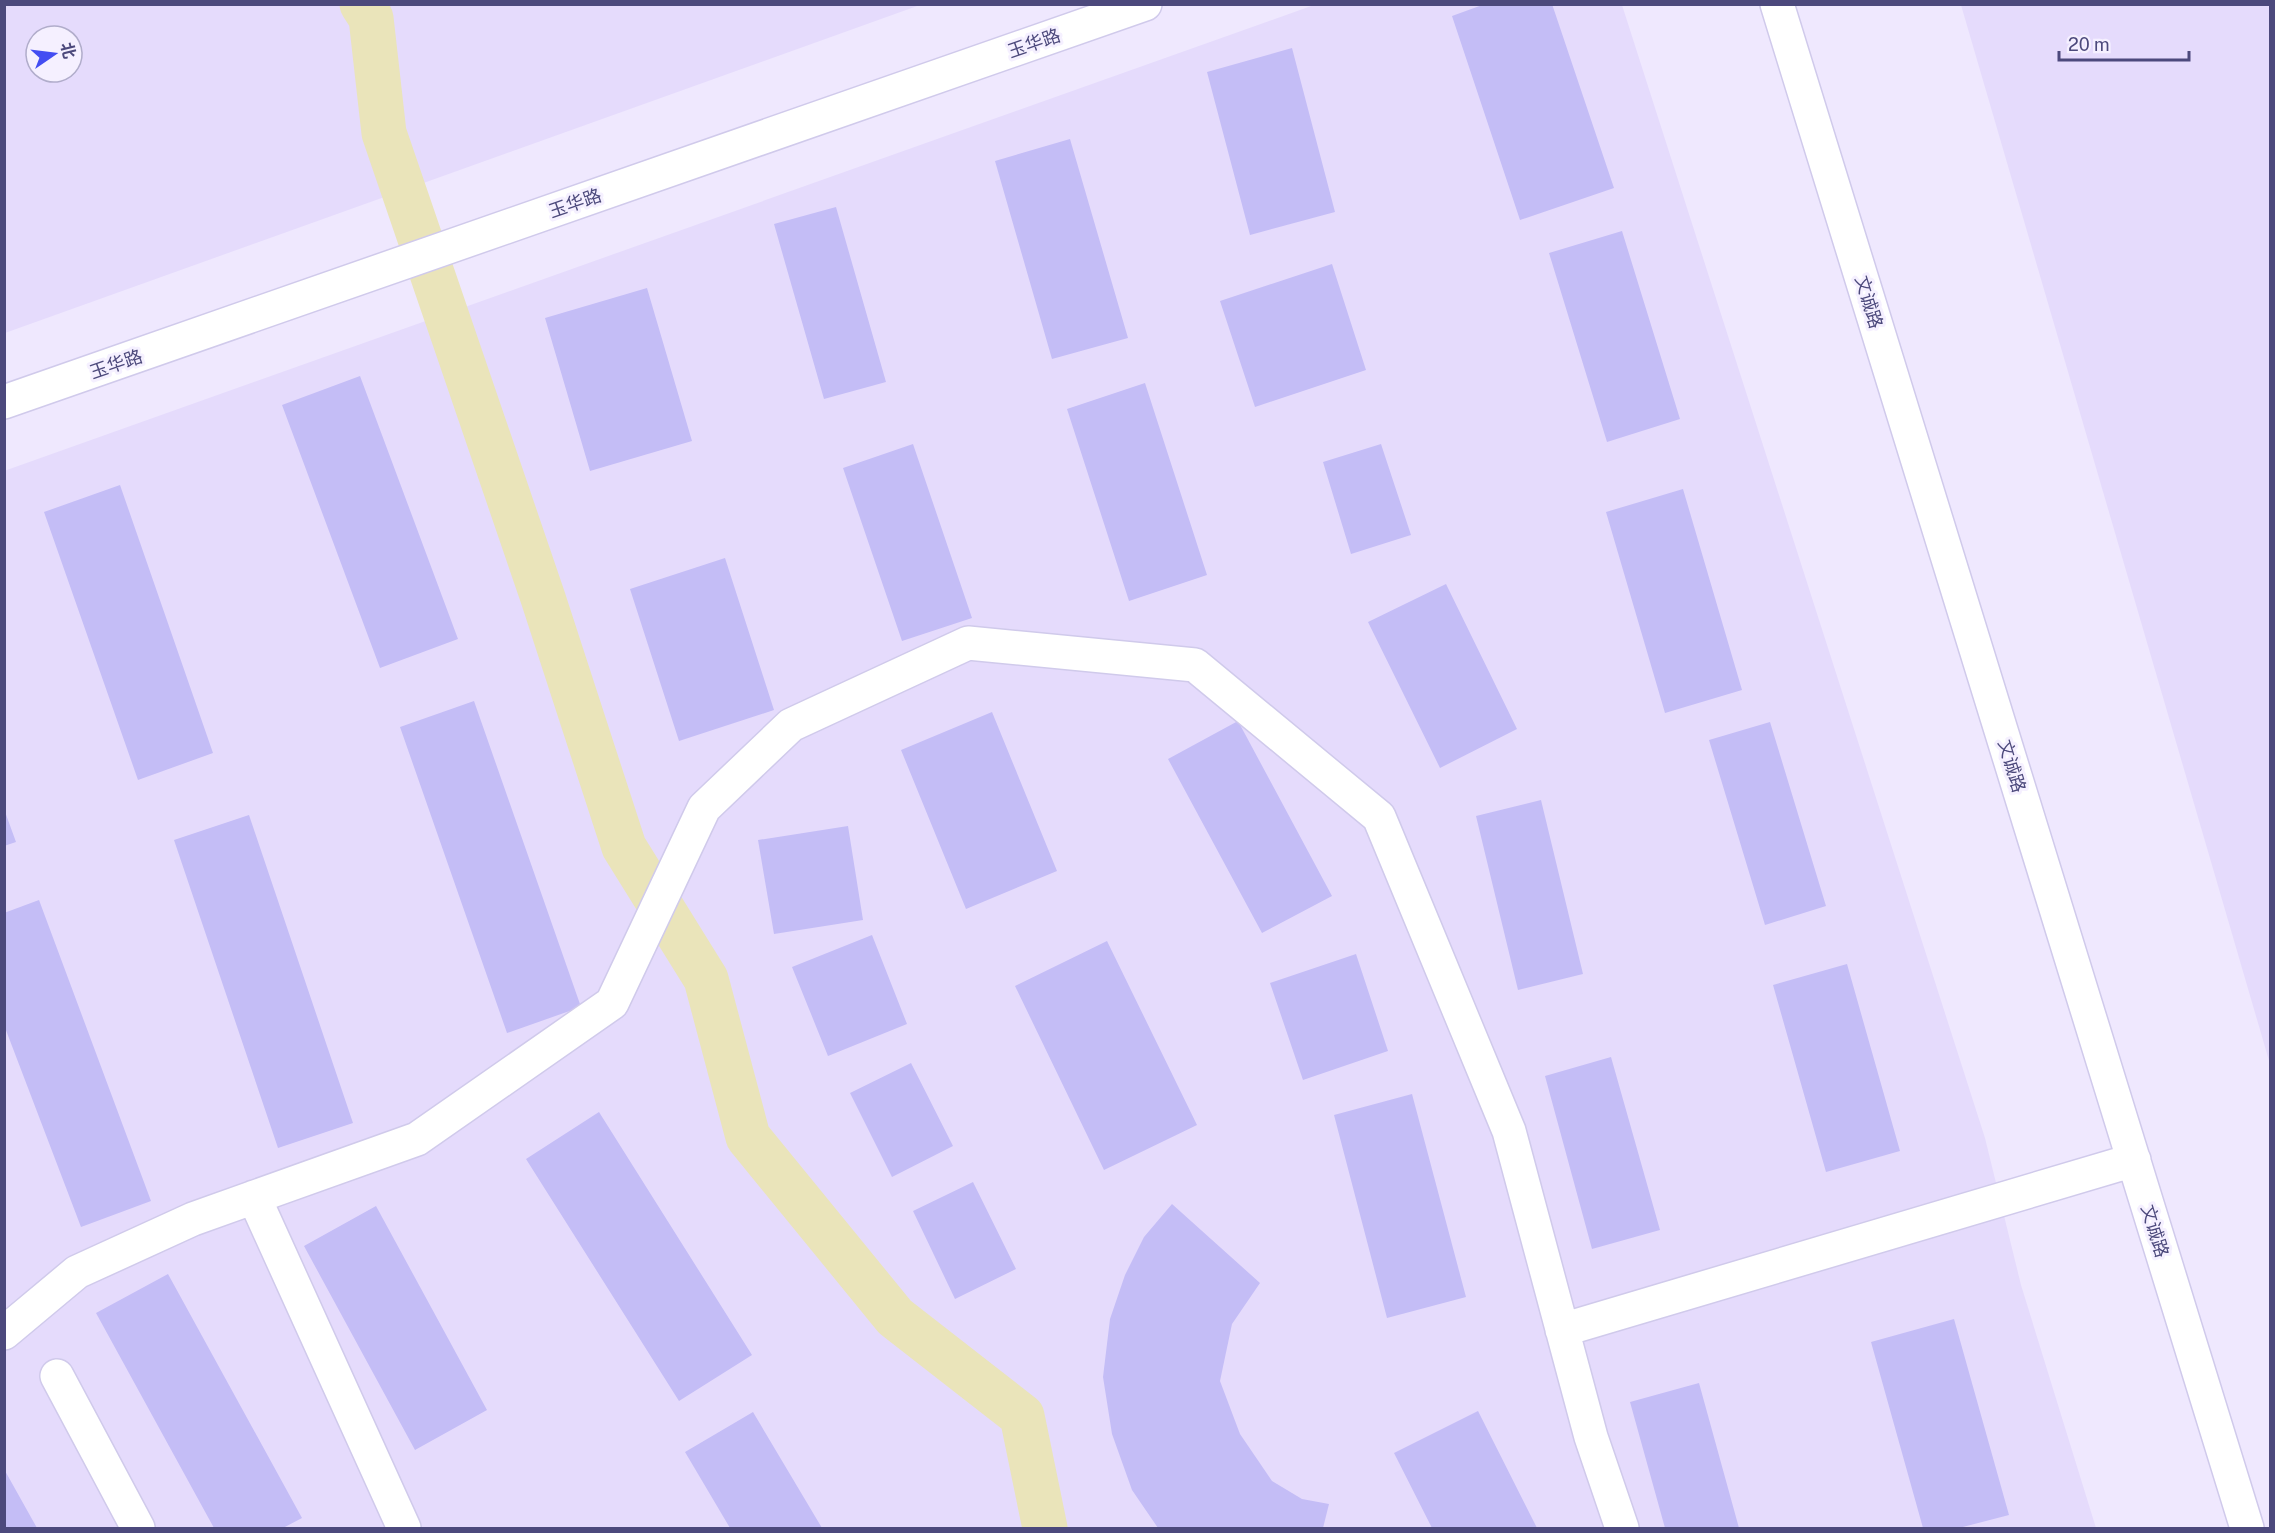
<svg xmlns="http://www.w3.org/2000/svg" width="2275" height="1533" font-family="'Public Sans','Noto Sans SC',sans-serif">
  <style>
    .residential { fill: #e5dbfc; fill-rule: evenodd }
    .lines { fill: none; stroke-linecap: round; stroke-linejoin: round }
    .canal { stroke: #eae4ba; stroke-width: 45 }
    .building { fill: #c4bdf6 }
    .minor-casing { stroke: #d0caeb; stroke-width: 36 }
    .minor { stroke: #fff; stroke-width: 33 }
    .labels { text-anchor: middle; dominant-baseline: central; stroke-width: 6; stroke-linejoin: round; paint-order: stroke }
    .street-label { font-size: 18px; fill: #4c497c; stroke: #f5f0ff }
  </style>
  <rect width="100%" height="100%" fill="#efe8fe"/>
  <path class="residential" d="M 5,4 L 920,4 L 920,5 L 5,333 ZM 36,36 L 72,36 L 72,72 L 36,72 Z
    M 1314,5 L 1622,5 L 1985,1138 L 2021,1285 L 2096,1528 L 5,1528 L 4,471 Z
    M 1961,5 L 2270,5 L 2270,1064 Z"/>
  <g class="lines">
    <path class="canal" d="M 362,4 L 371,18 L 384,133 L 543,598 L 624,847 L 706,979 L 748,1137 L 895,1317 L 1022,1416 L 1045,1528"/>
  </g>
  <path class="building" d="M 1485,4 L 1552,4 L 1614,188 L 1520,220 L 1452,16 Z
    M 1292,48 L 1335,212 L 1250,235 L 1207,72 Z
    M 1070,139 L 1128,338 L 1052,359 L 995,161 Z
    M 836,207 L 886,382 L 824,399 L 774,224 Z
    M 1622,231 L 1680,419 L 1607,442 L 1549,253 Z
    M 1332,264 L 1366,370 L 1255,407 L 1220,301 Z
    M 647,288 L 692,441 L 590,471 L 545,318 Z
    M 360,376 L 458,639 L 380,668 L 282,405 Z
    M 1145,383 L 1207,575 L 1129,601 L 1067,409 Z
    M 913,444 L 972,618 L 902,641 L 843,468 Z
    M 1381,444 L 1411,535 L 1351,554 L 1323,462 Z
    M 120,485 L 213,753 L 138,780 L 44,512 Z
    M 1683,489 L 1742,690 L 1665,713 L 1606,512 Z
    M 725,558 L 774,710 L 679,741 L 630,589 Z
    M 1446,584 L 1517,729 L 1440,768 L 1368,622 Z
    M 474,701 L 581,1007 L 507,1033 L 400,727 Z
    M 992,712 L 1057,871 L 966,909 L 901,750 Z
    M 1238,721 L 1332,896 L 1262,933 L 1168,759 Z
    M 1770,722 L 1826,906 L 1765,925 L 1709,740 Z
    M 1541,800 L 1583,974 L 1518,990 L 1476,816 Z
    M 4,809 L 16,842 L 4,846 Z
    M 249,815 L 353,1123 L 278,1148 L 174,840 Z
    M 848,826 L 863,920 L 774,934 L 758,840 Z
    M 39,900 L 151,1201 L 81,1227 L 4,1025 L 4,913 Z
    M 872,935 L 907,1024 L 828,1056 L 792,967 Z
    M 1107,941 L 1197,1125 L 1104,1170 L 1015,986 Z
    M 1356,954 L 1388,1051 L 1303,1080 L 1270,983 Z
    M 1847,964 L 1900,1151 L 1826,1172 L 1773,985 Z
    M 1611,1057 L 1660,1230 L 1592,1249 L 1545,1076 Z
    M 911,1063 L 953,1146 L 892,1177 L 850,1093 Z
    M 1412,1094 L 1466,1297 L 1387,1318 L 1334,1115 Z
    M 599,1112 L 752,1355 L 679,1401 L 526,1159 Z
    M 973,1182 L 1016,1269 L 955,1299 L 913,1211 Z
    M 1172,1204 L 1260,1283 L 1232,1324 L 1220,1381 L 1240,1434 L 1272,1481 L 1302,1499 L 1329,1504 L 1323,1528 L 1158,1528 L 1132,1490 L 1112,1434 L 1103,1377 L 1110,1319 L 1125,1275 L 1144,1237 Z
    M 376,1206 L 487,1410 L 415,1450 L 304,1246 Z
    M 168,1274 L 302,1518 L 283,1528 L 214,1528 L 96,1313 Z
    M 1954,1319 L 2009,1515 L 1959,1528 L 1923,1528 L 1871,1342 Z
    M 1699,1383 L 1739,1528 L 1665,1528 L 1630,1402 Z
    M 1478,1411 L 1537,1528 L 1432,1528 L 1394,1453 Z
    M 753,1412 L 822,1528 L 730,1528 L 685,1452 Z
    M 4,1469 L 37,1528 L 4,1528 Z"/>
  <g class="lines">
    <defs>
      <path id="minor" d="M 1777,4 L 2247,1528
        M 4,402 L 1145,4
        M 254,1197 L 404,1528
        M 1562,1330 L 2134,1160
        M 4,1333 L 77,1272 L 193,1219 L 417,1139 L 612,1003 L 704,808 L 791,725 L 968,643 L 1195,665 L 1379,817 L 1509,1131 L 1591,1437 L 1622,1528
        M 57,1376 L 138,1528"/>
    </defs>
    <use href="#minor" class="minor-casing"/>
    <use href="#minor" class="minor"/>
  </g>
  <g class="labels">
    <g class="street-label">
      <text transform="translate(1034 43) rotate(-19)">玉华路</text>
      <text transform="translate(575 203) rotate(-19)">玉华路</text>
      <text transform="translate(1869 302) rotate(73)">文诚路</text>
      <text transform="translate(116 364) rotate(-19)">玉华路</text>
      <text transform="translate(2012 766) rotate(73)">文诚路</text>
      <text transform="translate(2155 1231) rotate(73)">文诚路</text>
    </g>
  </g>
  <rect width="2275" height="1533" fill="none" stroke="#4c497c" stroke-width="12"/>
  <g transform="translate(54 54) rotate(76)"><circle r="28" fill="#f5f0ff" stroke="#b1adcb" stroke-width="1.5"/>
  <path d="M0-4.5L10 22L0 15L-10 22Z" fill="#434df2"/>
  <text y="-9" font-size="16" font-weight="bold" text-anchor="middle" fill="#4c497c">北</text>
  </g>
  <path d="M2059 51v9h130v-9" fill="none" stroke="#4c497c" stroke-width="3"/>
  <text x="2068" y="51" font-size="18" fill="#4c497c" stroke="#f5f0ff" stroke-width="4.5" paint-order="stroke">20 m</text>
</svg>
